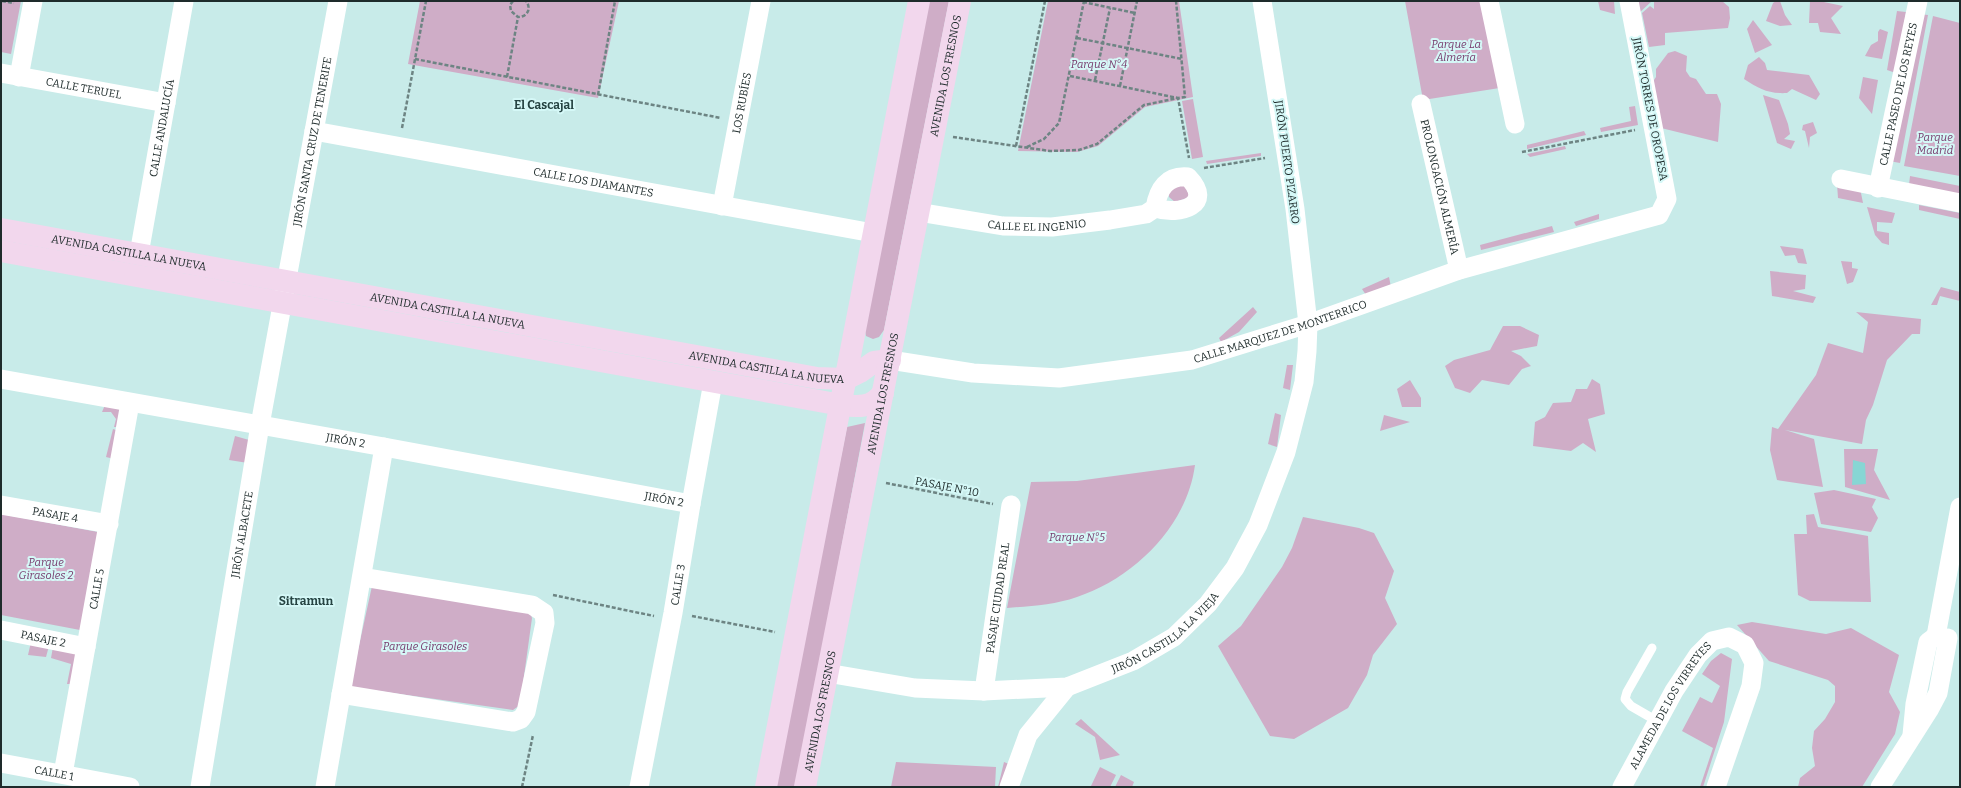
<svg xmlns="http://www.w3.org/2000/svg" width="1961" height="788" font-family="Bitter,serif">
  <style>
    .green { fill: #cfadc7 }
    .water { fill: #87d6d4 }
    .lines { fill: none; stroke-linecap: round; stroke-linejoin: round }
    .path { stroke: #6d8483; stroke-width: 2.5; stroke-dasharray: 4 2; stroke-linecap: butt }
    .lane { stroke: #fff; stroke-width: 9 }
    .street { stroke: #fff; stroke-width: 19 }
    .secondary { stroke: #f2d7ed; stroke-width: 22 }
    .labels { text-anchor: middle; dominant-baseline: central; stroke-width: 4; stroke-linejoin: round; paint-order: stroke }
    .park-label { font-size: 11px; font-style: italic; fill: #773a6c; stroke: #d5f8f7 }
    .street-label { font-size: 11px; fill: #1e2b2b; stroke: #d5f8f7 }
    .neighbourhood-label { font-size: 12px; font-weight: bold; fill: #264443; stroke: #d5f8f7 }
  </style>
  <rect width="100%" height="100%" fill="#c8ebe9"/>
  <path class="green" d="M 1,1 L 21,1 L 11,54 L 1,52 Z
    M 420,1 L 619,1 L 598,98 L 408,64 Z
    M 929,1 L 949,1 L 884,330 L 879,337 L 873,339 L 866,336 L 865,331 Z
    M 1048,1 L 1179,1 L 1193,97 L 1145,107 L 1098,146 L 1077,152 L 1018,151 Z
    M 1405,1 L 1486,1 L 1506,87 L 1423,100 Z
    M 1598,1 L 1614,1 L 1615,14 L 1600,10 Z
    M 1637,1 L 1652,1 L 1639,13 Z
    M 1654,1 L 1722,1 L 1729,7 L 1730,18 L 1728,28 L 1665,33 L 1665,45 L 1649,47 L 1642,13 L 1650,6 L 1654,9 Z
    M 1776,1 L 1780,1 L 1785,15 L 1792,25 L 1780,26 L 1766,21 L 1773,3 Z
    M 1810,1 L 1819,1 L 1843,6 L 1831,18 L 1841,34 L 1820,32 L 1818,23 L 1809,23 Z
    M 1897,11 L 1906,12 L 1896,73 L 1887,70 Z
    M 1919,14 L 1928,15 L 1900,163 L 1889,161 Z
    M 1933,16 L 1960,23 L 1960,176 L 1904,166 Z
    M 1753,20 L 1772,45 L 1755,53 L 1747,29 Z
    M 1880,29 L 1888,32 L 1882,59 L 1865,56 L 1871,45 L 1878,41 L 1878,32 Z
    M 1675,51 L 1687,56 L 1686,71 L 1690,77 L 1696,79 L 1706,94 L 1717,94 L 1721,104 L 1718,142 L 1661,128 L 1652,83 L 1656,77 L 1656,69 L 1668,53 Z
    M 1759,57 L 1765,63 L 1767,70 L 1809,75 L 1820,94 L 1816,100 L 1792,89 L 1787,93 C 1769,94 1759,89 1744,79 L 1748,65 Z
    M 1863,77 L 1878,80 L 1872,114 L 1859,98 Z
    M 1763,95 L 1779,100 L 1788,124 L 1790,134 L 1784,139 L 1795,141 L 1791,149 L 1777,143 Z
    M 1193,99 L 1203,157 L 1192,159 L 1182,101 Z
    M 1635,106 L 1638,125 L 1601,132 L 1600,128 L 1631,121 L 1629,107 Z
    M 1813,122 L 1817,133 L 1810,137 L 1809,148 L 1805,131 L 1802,130 L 1803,125 Z
    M 1584,131 L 1586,135 L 1527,149 L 1527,145 Z
    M 1565,146 L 1566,149 L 1530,157 L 1527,154 Z
    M 1261,153 L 1261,156 L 1207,164 L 1206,161 Z
    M 1910,176 L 1960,186 L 1960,195 L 1909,185 Z
    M 1184,183 L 1190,197 L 1175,202 L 1169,197 L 1169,189 Z
    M 1837,184 L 1860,188 L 1863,203 L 1838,198 Z
    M 1919,205 L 1960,213 L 1960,219 L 1919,210 Z
    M 1867,207 L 1895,213 L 1892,223 L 1877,222 L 1877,231 L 1889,233 L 1889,245 L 1882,243 L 1875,235 Z
    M 1599,214 L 1599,219 L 1576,226 L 1574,222 Z
    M 1552,226 L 1554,232 L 1481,250 L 1480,245 Z
    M 1780,246 L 1803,249 L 1807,264 L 1798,263 L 1795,255 L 1785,256 Z
    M 1841,261 L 1852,262 L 1852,268 L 1858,269 L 1853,282 L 1847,284 Z
    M 1770,271 L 1806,275 L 1805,289 L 1793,291 L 1816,297 L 1813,303 L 1772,296 Z
    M 1389,277 L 1391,287 L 1366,295 L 1362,289 Z
    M 1941,287 L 1960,292 L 1960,301 L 1940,296 L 1937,305 L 1931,305 Z
    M 1253,307 L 1257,312 L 1239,332 L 1221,342 L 1219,338 Z
    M 1856,312 L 1921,319 L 1920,334 L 1912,334 L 1887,360 L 1873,405 L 1866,420 L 1862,444 L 1785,430 L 1814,439 L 1823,487 L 1777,480 L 1770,450 L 1772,427 L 1778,429 L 1816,375 L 1828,343 L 1863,353 L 1868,322 Z
    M 1503,326 L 1520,326 L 1539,335 L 1537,346 L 1511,351 L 1521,356 L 1531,366 L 1522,369 L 1509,385 L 1482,380 L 1470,393 L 1455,388 L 1445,366 L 1454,360 L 1490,350 Z
    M 1287,365 L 1293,365 L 1290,390 L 1283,388 Z
    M 1592,379 L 1600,384 L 1605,414 L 1588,419 L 1596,452 L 1583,443 L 1571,451 L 1533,446 L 1535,422 L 1545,417 L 1553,403 L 1571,402 L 1576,389 L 1587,389 Z
    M 1410,380 L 1421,398 L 1421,407 L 1402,407 L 1397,389 Z
    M 105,405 L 120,408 L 122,427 L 114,427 L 116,419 L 111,412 L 102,412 Z
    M 1275,413 L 1281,415 L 1277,447 L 1268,444 Z
    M 1384,415 L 1410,422 L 1380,431 Z
    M 865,423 L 796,787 L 775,787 L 847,427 Z
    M 113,429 L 122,432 L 114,459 L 106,457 Z
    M 235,436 L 249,440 L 248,463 L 229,460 Z
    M 1844,449 L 1878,449 L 1874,470 L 1890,500 L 1845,487 Z
    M 1195,465 C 1187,526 1134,578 1077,597 C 1054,605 1031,606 1007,608 L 1031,482 L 1077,481 Z
    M 1834,490 L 1876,499 L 1872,507 L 1878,518 L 1871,532 L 1821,524 L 1814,493 Z
    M 1,514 L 98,532 L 80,630 L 1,615 Z
    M 1814,514 L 1818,527 L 1868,536 L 1871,602 L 1810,601 L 1798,595 L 1794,534 L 1807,534 L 1806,515 Z
    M 1303,517 L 1359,528 L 1374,533 L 1394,571 L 1385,598 L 1397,624 L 1373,655 L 1367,675 L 1348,708 L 1294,739 L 1270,736 L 1218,646 L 1241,626 L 1282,567 L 1292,548 Z
    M 372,586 L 529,610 L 532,618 L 520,705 L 513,710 L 350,687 Z
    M 1752,622 L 1826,634 L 1851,628 L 1899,655 L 1889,692 L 1900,712 L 1895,734 L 1862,787 L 1798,787 L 1800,778 L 1815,766 L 1812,748 L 1814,731 L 1825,719 L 1835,702 L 1835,686 L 1828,680 L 1769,661 L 1737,625 Z
    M 31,642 L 49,646 L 46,657 L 28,655 Z
    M 53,647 L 80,651 L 74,684 L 67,684 L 71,664 L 51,658 Z
    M 1721,653 L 1732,659 L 1724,722 L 1703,787 L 1700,787 L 1713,748 L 1682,731 L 1700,697 L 1712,703 L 1720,686 L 1702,674 L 1711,661 Z
    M 1081,719 L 1120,755 L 1100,760 L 1095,737 L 1075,724 Z
    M 896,762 L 996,767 L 995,787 L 891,787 Z
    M 1004,762 L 1009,764 L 1004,787 L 998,787 Z
    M 1100,767 L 1116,775 L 1110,787 L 1091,786 Z
    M 1121,775 L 1134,782 L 1132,787 L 1115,787 Z"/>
  <path class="water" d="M 1853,460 L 1865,463 L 1866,484 L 1852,485 Z"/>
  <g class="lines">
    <path class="path" d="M 2,1 L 14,3
      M 513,1 L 510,5 L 511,11 L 518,17 C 527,17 532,9 526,1
      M 1083,2 L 1135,13
      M 1077,38 L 1182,59
      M 415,59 L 721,118
      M 1070,76 L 1178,98 L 1185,97 L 1176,1
      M 507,77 L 518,17
      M 1095,80 L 1110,8
      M 1120,86 L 1137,1
      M 598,95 L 615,1
      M 402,128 L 426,1
      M 953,137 L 1050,151 L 1079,150 L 1097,144 L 1144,105 L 1178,98 L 1189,158
      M 1016,146 L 1045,1
      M 1027,147 L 1044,139 L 1059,123 L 1084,1
      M 1522,152 L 1635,130
      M 1204,168 L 1265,158
      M 886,483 L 993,504
      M 553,595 L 654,616
      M 692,616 L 775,632
      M 522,787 L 533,735"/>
    <path class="lane" d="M 1652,648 L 1627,692 L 1625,699 L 1631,706 L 1657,721"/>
    <g class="street">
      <path d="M 1489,1 L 1515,124"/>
      <path id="s1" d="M 1,73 L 166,103"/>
      <path d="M 19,77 L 33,1"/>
      <path id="s2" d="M 1421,104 L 1459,270"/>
      <path id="s3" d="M 314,131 L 873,233"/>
      <path d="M 1841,179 L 1960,203"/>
      <path id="s4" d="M 1878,188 L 1918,1"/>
      <path id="s5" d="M 722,206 L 761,1"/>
      <path id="s6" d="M 918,212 L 1003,226 L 1052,227 L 1110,220 L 1146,214 L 1155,208 C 1158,189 1167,175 1188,177 C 1215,205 1180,216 1155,208"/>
      <path id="s7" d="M 139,254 L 184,1"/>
      <path id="s8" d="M 890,360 L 973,373 L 1059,378 L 1192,360 L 1308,324 L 1459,270 L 1659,215 L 1667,199 L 1629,1"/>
      <path id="s9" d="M 1,379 L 384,447 L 691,504"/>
      <path id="s10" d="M 1,505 L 109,524"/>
      <path id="s11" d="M 1,630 L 86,647"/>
      <path d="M 1936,636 L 1960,507"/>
      <path id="s12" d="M 827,673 L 915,688 L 984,691 L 1067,687 L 1133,661 L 1174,637 L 1208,604 L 1235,568 L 1258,525 L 1286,452 L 1304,382 L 1307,351 L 1308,324 L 1295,209 L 1262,1"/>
      <path id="s13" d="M 984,691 L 1011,505"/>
      <path d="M 341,694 L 513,722 L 521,719 L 526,712 L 545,623 L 544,613 L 532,605 L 362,577"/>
      <path d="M 1912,735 L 1915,704 L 1928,642 L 1936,636"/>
      <path id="s14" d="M 1,763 L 130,787"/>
      <path id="s15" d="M 63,774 L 130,403"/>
      <path id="s16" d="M 200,787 L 260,425 L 338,1"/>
      <path d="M 325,787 L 384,447"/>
      <path id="s17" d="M 639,787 L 673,613 L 691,504 L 713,382"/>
      <path d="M 1009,787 L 1028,735 L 1067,687"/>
      <path id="s18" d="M 1622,787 L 1674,691 L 1698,655 L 1712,641 L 1729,637 L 1745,645 L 1754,663 L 1751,686 L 1716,787"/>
      <path d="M 1880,787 L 1929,710 L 1938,693 L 1948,638"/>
    </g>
    <g class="secondary">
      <path id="s19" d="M 1,229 L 817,378 L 846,379 L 860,372 L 874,362 L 890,360"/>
      <path d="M 1,251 L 841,405 C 859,407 871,408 883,393"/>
      <path d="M 766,787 L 919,1"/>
      <path id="s20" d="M 805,787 L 960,1"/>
    </g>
  </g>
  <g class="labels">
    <g class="park-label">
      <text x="1456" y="44">Parque La<tspan x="1456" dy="13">Almería</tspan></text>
      <text x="1099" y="64">Parque N°4</text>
      <text x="1935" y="137">Parque<tspan x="1935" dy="13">Madrid</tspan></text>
      <text x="1077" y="537">Parque N°5</text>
      <text x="46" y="562">Parque<tspan x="46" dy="13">Girasoles 2</tspan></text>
      <text x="425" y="646">Parque Girasoles</text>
    </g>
    <g class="street-label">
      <text stroke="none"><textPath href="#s20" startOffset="725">AVENIDA LOS FRESNOS</textPath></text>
      <text stroke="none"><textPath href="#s1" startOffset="84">CALLE TERUEL</textPath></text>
      <text stroke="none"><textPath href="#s4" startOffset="96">CALLE PASEO DE LOS REYES</textPath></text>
      <text stroke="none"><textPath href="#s5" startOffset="105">LOS RUBÍES</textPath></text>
      <text transform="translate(1650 109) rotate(79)">JIRÓN TORRES DE OROPESA</text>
      <text stroke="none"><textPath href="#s7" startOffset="128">CALLE ANDALUCÍA</textPath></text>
      <text stroke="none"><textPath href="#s16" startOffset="655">JIRÓN SANTA CRUZ DE TENERIFE</textPath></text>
      <text transform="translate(1287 162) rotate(82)">JIRÓN PUERTO PIZARRO</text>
      <text stroke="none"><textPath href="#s3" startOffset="284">CALLE LOS DIAMANTES</textPath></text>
      <text stroke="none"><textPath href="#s2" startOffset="85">PROLONGACIÓN ALMERÍA</textPath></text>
      <text stroke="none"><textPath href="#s6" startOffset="120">CALLE EL INGENIO</textPath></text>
      <text stroke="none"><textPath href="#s19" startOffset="130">AVENIDA CASTILLA LA NUEVA</textPath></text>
      <text stroke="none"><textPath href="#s19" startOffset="454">AVENIDA CASTILLA LA NUEVA</textPath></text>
      <text stroke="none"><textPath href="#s8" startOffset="397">CALLE MARQUEZ DE MONTERRICO</textPath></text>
      <text stroke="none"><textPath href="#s19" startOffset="778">AVENIDA CASTILLA LA NUEVA</textPath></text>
      <text stroke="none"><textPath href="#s20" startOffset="401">AVENIDA LOS FRESNOS</textPath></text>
      <text stroke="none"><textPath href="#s9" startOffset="350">JIRÓN 2</textPath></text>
      <text transform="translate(947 487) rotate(11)">PASAJE N°10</text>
      <text stroke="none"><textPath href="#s9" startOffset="674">JIRÓN 2</textPath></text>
      <text stroke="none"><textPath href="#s10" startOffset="55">PASAJE 4</textPath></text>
      <text stroke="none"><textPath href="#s16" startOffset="256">JIRÓN ALBACETE</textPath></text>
      <text stroke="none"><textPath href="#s17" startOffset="206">CALLE 3</textPath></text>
      <text stroke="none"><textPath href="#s15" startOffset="188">CALLE 5</textPath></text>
      <text stroke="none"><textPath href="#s13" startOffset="94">PASAJE CIUDAD REAL</textPath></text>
      <text stroke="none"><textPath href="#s12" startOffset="355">JIRÓN CASTILLA LA VIEJA</textPath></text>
      <text stroke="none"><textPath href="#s11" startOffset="43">PASAJE 2</textPath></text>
      <text stroke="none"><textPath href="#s18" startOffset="95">ALAMEDA DE LOS VIRREYES</textPath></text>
      <text stroke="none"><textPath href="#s20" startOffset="77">AVENIDA LOS FRESNOS</textPath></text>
      <text stroke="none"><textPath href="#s14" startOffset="54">CALLE 1</textPath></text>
    </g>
    <g class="neighbourhood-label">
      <text x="544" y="105">El Cascajal</text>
      <text x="306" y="601">Sitramun</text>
    </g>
  </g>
  <rect width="1961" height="788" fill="none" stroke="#1e2b2b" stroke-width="4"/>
</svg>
